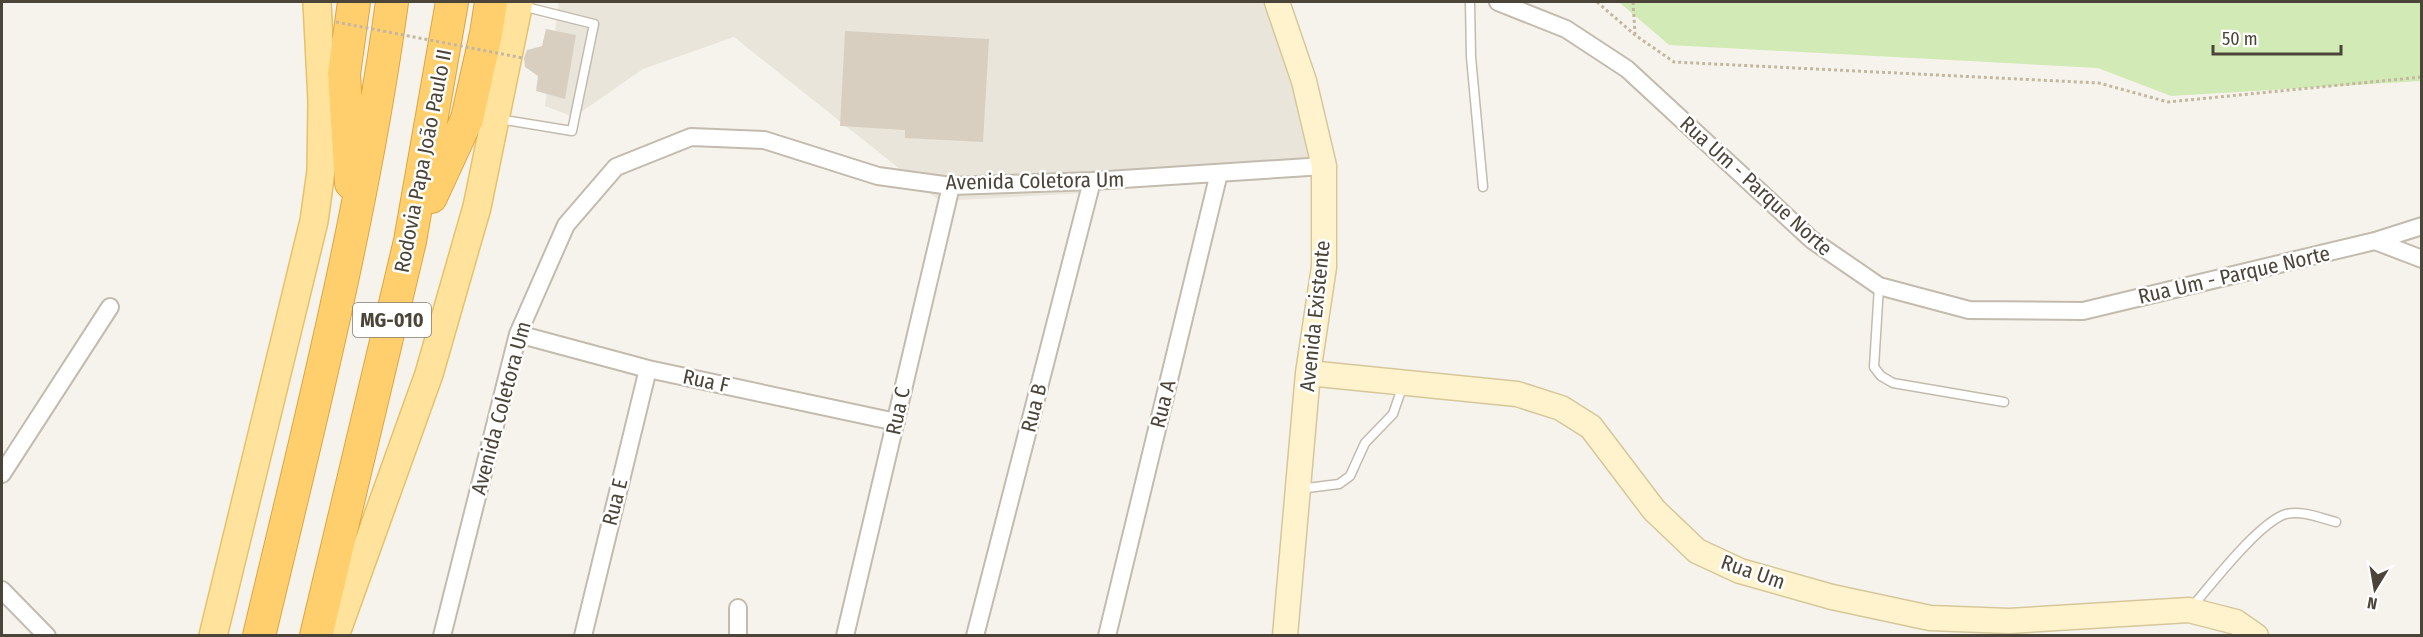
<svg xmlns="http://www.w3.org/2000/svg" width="2423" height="637" font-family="'Fira Sans Condensed',sans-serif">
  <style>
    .residential { fill: #eae5da }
    .green { fill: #d2eab5 }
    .building { fill: #d8cfc1 }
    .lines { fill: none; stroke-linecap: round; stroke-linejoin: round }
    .lane-casing { stroke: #c2bbae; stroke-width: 11 }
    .street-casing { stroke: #c2bbae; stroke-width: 20 }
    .secondary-casing { stroke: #d6c79b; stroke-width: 27 }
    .primary-casing { stroke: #e6c16a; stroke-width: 30 }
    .highway-casing { stroke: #e0a43c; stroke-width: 34 }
    .path { stroke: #c4b79f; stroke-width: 3; stroke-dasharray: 3 3; stroke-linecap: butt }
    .lane { stroke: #fff; stroke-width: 8 }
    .street { stroke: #fff; stroke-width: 16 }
    .secondary { stroke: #fff3cd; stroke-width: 24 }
    .primary { stroke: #ffe39c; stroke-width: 27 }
    .highway { stroke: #ffcf6e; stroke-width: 32 }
    .path-bridge { stroke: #c4b79f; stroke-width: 3; stroke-dasharray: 3 3; stroke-linecap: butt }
    .labels { text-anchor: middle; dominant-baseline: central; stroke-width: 5; stroke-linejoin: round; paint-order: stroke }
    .shield { fill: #fff; stroke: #817c74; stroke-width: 1.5 }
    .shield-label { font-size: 20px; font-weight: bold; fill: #4b4439 }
    .street-label { font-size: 21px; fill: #4b4439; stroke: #fff }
  </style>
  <rect width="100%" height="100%" fill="#f6f3ec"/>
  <path class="residential" d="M 559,2 L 1278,2 L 1317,157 L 1084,193 L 940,201 L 734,37 L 643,69 L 574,117 L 545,106 Z"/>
  <path class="green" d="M 1619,2 L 2421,2 L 2421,81 L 2171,96 L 2098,68 L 1669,45 Z"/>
  <path class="building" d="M 546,29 L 576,35 L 565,99 L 536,91 L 538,76 L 525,67 L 524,58 L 527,50 L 542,46 Z
    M 845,31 L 989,39 L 983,142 L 905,138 L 905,130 L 840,126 Z"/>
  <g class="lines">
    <defs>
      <path id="lane" d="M 1470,2 L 1471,57 L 1483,187
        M 499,119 L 572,131 L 594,24 L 522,6
        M 1879,286 L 1874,367 L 1881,376 L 1893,383 L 2004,402
        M 1299,489 L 1339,484 L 1350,476 L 1365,443 L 1393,414 L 1403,385
        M 2191,608 C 2211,585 2259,522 2286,514 C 2302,510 2320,518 2336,522"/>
      <path id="street" d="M 1498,2 L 1566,29 L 1627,69 L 1812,240 L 1879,286 L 1969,310 L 2083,311 L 2375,241 L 2422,226
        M 2375,241 L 2422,259
        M 518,334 L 648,369 L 896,422
        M 2,474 L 110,307
        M 2,590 L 47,636
        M 442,636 L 518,334 L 566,225 L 616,167 L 691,137 L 764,140 L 878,176 L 951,186 L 1092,181 L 1324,166
        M 583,636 L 648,369
        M 738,636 L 738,608
        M 845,636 L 951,186
        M 975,636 L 1092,181
        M 1107,636 L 1219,173"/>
      <path id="secondary" d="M 1277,2 L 1304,81 L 1324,166 L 1324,267 L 1308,373 L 1285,636
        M 1308,373 L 1517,394 L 1561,408 L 1591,427 L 1654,510 L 1697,551 L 1740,571 L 1832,597 L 1930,618 L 2009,621 L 2189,610 L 2236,622 L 2256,636"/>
      <path id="primary" d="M 213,636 L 314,221 L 321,171 L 322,101 L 317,2
        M 335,636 L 429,374 L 477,207 L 519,2"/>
      <path id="highway" d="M 351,183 L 344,74 L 354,2
        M 431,197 L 467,119 L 486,34 L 491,2
        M 259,636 C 309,426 363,215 392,2
        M 316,636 L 410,241 L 452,2"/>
    </defs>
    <use href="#lane" class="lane-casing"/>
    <use href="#street" class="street-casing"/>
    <use href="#secondary" class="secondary-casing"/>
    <use href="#primary" class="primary-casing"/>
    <use href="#highway" class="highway-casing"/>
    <path class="path" d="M 1597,2 L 1635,35 L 1674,62 L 2099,83 L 2168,102 L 2422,77
      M 1633,2 L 1635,34"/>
    <use href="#lane" class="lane"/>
    <use href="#street" class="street"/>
    <use href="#secondary" class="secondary"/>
    <use href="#primary" class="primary"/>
    <use href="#highway" class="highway"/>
    <path class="path-bridge" d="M 336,22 L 523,58"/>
  </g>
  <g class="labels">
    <rect class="shield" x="353" y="303" width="78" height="34" rx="4.5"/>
    <g class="shield-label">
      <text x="392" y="320">MG-010</text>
    </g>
    <g class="street-label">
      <text transform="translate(423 161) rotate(-79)">Rodovia Papa João Paulo II</text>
      <text transform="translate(1035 181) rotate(-1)">Avenida Coletora Um</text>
      <text transform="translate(1756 186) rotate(42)">Rua Um - Parque Norte</text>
      <text transform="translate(2234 275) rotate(-13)">Rua Um - Parque Norte</text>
      <text transform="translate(1315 316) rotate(-84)">Avenida Existente</text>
      <text transform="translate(706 381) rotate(12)">Rua F</text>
      <text transform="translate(1163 404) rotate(-76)">Rua A</text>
      <text transform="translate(501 408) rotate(-75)">Avenida Coletora Um</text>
      <text transform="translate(1034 408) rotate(-76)">Rua B</text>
      <text transform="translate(898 411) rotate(-78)">Rua C</text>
      <text transform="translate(615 502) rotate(-76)">Rua E</text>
      <text transform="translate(1753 572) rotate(19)">Rua Um</text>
    </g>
  </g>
  <rect width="2423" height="637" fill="none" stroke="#4b4439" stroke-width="6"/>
  <g transform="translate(2375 589) rotate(191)" stroke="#ffffff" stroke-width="4.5" paint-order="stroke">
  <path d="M0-4.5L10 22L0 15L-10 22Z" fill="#4b4439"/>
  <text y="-9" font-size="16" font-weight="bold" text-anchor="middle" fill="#4b4439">N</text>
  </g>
  <path d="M2213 45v9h128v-9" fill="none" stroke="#4b4439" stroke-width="3"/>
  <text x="2222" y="45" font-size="18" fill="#4b4439" stroke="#ffffff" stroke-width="4.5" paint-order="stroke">50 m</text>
</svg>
